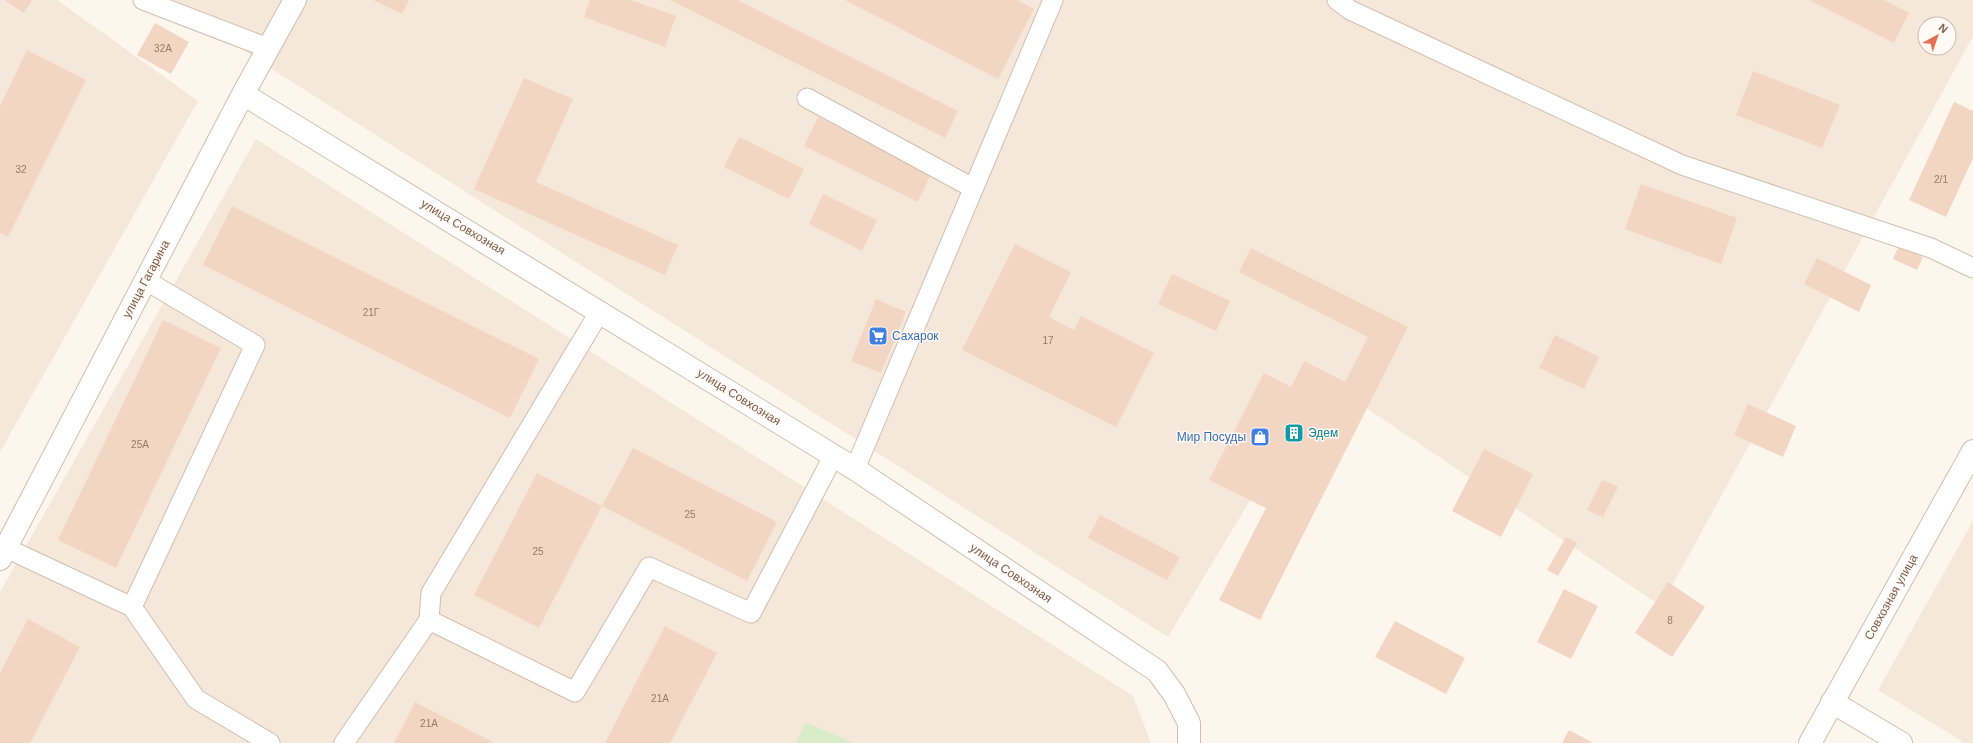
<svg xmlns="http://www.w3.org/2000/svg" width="1973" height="743" font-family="Helvetica,sans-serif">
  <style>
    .residential { fill: #f5e8da; fill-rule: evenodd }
    .green { fill: #d8ecc9 }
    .building { fill: #f3d5c3 }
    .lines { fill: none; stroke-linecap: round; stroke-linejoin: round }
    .service-casing { stroke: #d1beb0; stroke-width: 21 }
    .minor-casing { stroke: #d1beb0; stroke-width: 24 }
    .service { stroke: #fff; stroke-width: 19 }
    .minor { stroke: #fff; stroke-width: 22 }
    .labels { text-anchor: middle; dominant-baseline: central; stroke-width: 3; stroke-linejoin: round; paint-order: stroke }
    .number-label { font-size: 10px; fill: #987a6a }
    .street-label { font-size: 12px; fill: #7a5c4d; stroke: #fffaf3 }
    .shop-label { font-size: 12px; fill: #366cbe; stroke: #fffaf3; text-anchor: start }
    .culture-label { font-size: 12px; fill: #0d838f; stroke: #fffaf3; text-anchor: start }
  </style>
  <rect width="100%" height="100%" fill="#fdf6ec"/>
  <path class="residential" d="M 0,0 L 57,0 L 198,101 L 0,452 Z
    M 175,0 L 1973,0 L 1973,36 L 1661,606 L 1323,379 L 1168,637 L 262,63 ZM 1925,24 L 1949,24 L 1949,48 L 1925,48 Z
    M 256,139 L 1133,696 L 1151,743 L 0,743 L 0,592 Z
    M 1973,521 L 1973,743 L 1965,743 L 1878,690 Z"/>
  <path class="green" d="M 805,722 L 853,743 L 796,743 Z"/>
  <path class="building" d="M 4,0 L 32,0 L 24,13 Z
    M 373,0 L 409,0 L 402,14 Z
    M 590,0 L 631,0 L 676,16 L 665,47 L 584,17 Z
    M 670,0 L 737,0 L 958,111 L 945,138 Z
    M 845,0 L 1017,0 L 1034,9 L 998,79 Z
    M 1809,0 L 1884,0 L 1909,13 L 1894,43 Z
    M 155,23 L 189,42 L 171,74 L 137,55 Z
    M 27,50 L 86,80 L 8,237 L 0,233 L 0,106 Z
    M 1753,71 L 1840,105 L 1822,148 L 1736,115 Z
    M 524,78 L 573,99 L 536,182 L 678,245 L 665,275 L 474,189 Z
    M 1954,102 L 1973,111 L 1973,158 L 1946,217 L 1909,200 Z
    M 818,117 L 932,172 L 918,202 L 804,146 Z
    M 739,137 L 804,169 L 789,199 L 724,167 Z
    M 1641,184 L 1737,218 L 1721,264 L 1625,229 Z
    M 823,194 L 877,220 L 862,251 L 809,224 Z
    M 232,206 L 539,359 L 510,418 L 203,265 Z
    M 1015,244 L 1071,272 L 1049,317 L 1074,330 L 1081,316 L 1154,353 L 1116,427 L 962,350 Z
    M 1899,246 L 1923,257 L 1917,270 L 1893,259 Z
    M 1251,248 L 1408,327 L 1260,620 L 1219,600 L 1266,508 L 1209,480 L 1264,373 L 1291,387 L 1304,361 L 1345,382 L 1368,337 L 1239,272 Z
    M 1817,258 L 1871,285 L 1859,312 L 1804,284 Z
    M 1172,274 L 1230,301 L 1216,331 L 1158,304 Z
    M 876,299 L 906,312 L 881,373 L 851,361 Z
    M 163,320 L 221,348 L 116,568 L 58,540 Z
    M 1555,335 L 1599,357 L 1584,389 L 1539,368 Z
    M 1748,404 L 1796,426 L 1783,457 L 1734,435 Z
    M 633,448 L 777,522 L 747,581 L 602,506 Z
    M 1484,449 L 1533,474 L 1501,537 L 1452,511 Z
    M 537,473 L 602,506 L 539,628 L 474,595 Z
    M 1602,480 L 1618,487 L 1603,517 L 1587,510 Z
    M 1100,515 L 1180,557 L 1167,580 L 1088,538 Z
    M 1566,537 L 1577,543 L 1558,576 L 1547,570 Z
    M 1668,582 L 1705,607 L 1672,657 L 1635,633 Z
    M 1564,589 L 1598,606 L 1571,659 L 1537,642 Z
    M 28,619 L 80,647 L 30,743 L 0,743 L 0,673 Z
    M 1395,621 L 1465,658 L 1446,694 L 1375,657 Z
    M 665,626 L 717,653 L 670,743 L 605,743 Z
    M 415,702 L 494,743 L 394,743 Z
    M 1569,730 L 1593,743 L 1562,743 Z"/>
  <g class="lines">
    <defs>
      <path id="service" d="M 143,0 L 268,48
        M 1337,0 L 1350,10 L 1682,165 L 1931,248 L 1973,268
        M 807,98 L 973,188
        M 600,311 L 431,593 L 429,620 L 575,692 L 649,567 L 751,613 L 834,455
        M 855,469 L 1053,0
        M 6,548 L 132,607 L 255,345 L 145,280
        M 132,607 L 196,699 L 270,743
        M 344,743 L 429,620"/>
      <path id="minor" d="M 243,94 L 855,469 L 1157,671 L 1174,694 L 1189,723 L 1189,743
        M 0,559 L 243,94 L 295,0
        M 1832,702 L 1901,743
        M 1810,743 L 1973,451"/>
    </defs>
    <use href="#service" class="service-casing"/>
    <use href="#minor" class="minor-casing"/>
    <use href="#service" class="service"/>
    <use href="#minor" class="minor"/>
  </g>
  <defs>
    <symbol id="supermarket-square" viewBox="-11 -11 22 22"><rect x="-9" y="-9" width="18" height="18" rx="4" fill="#3f7fe0" stroke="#fffaf3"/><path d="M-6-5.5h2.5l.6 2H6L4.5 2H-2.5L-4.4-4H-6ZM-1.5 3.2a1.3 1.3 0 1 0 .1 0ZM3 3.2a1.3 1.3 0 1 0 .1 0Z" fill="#fff"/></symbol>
    <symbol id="building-square" viewBox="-11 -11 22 22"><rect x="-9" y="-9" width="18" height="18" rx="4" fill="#0f9aa8" stroke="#fffaf3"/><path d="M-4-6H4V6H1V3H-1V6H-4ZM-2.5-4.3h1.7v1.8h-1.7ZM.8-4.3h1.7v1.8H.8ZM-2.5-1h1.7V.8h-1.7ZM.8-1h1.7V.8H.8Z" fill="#fff"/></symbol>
    <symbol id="shop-square" viewBox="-11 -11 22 22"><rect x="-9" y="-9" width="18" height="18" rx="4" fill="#3f7fe0" stroke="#fffaf3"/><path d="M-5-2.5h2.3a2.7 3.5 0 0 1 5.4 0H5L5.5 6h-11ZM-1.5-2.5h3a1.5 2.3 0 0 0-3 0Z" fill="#fff"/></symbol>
  </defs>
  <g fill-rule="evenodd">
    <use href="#supermarket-square" x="867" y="325" width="22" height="22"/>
    <use href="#building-square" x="1283" y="422" width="22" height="22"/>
    <use href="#shop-square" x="1249" y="426" width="22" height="22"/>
  </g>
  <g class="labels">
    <g class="number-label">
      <text x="163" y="48">32А</text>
      <text x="21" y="169">32</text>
      <text x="1941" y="179">2/1</text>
      <text x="371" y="312">21Г</text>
      <text x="1048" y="340">17</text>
      <text x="140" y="444">25А</text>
      <text x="690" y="514">25</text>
      <text x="538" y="551">25</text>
      <text x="1670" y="620">8</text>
      <text x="660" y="698">21А</text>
      <text x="429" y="723">21А</text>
    </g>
    <g class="street-label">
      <text transform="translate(463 227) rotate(31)">улица Совхозная</text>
      <text transform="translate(146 279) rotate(-62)">улица Гагарина</text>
      <text transform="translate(739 397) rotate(32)">улица Совхозная</text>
      <text transform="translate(1011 573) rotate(34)">улица Совхозная</text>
      <text transform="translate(1891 597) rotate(-61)">Совхозная улица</text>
    </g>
    <g class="shop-label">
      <text x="892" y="336">Сахарок</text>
      <text x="1246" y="437" text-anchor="end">Мир Посуды</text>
    </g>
    <g class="culture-label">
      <text x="1308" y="433">Эдем</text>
    </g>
  </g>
  <g transform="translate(1937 36) rotate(40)"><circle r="19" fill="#fffaf3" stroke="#cabbb1"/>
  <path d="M0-3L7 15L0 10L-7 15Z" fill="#e76f51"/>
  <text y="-6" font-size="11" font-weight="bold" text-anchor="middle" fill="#7a5c4d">N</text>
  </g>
</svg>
